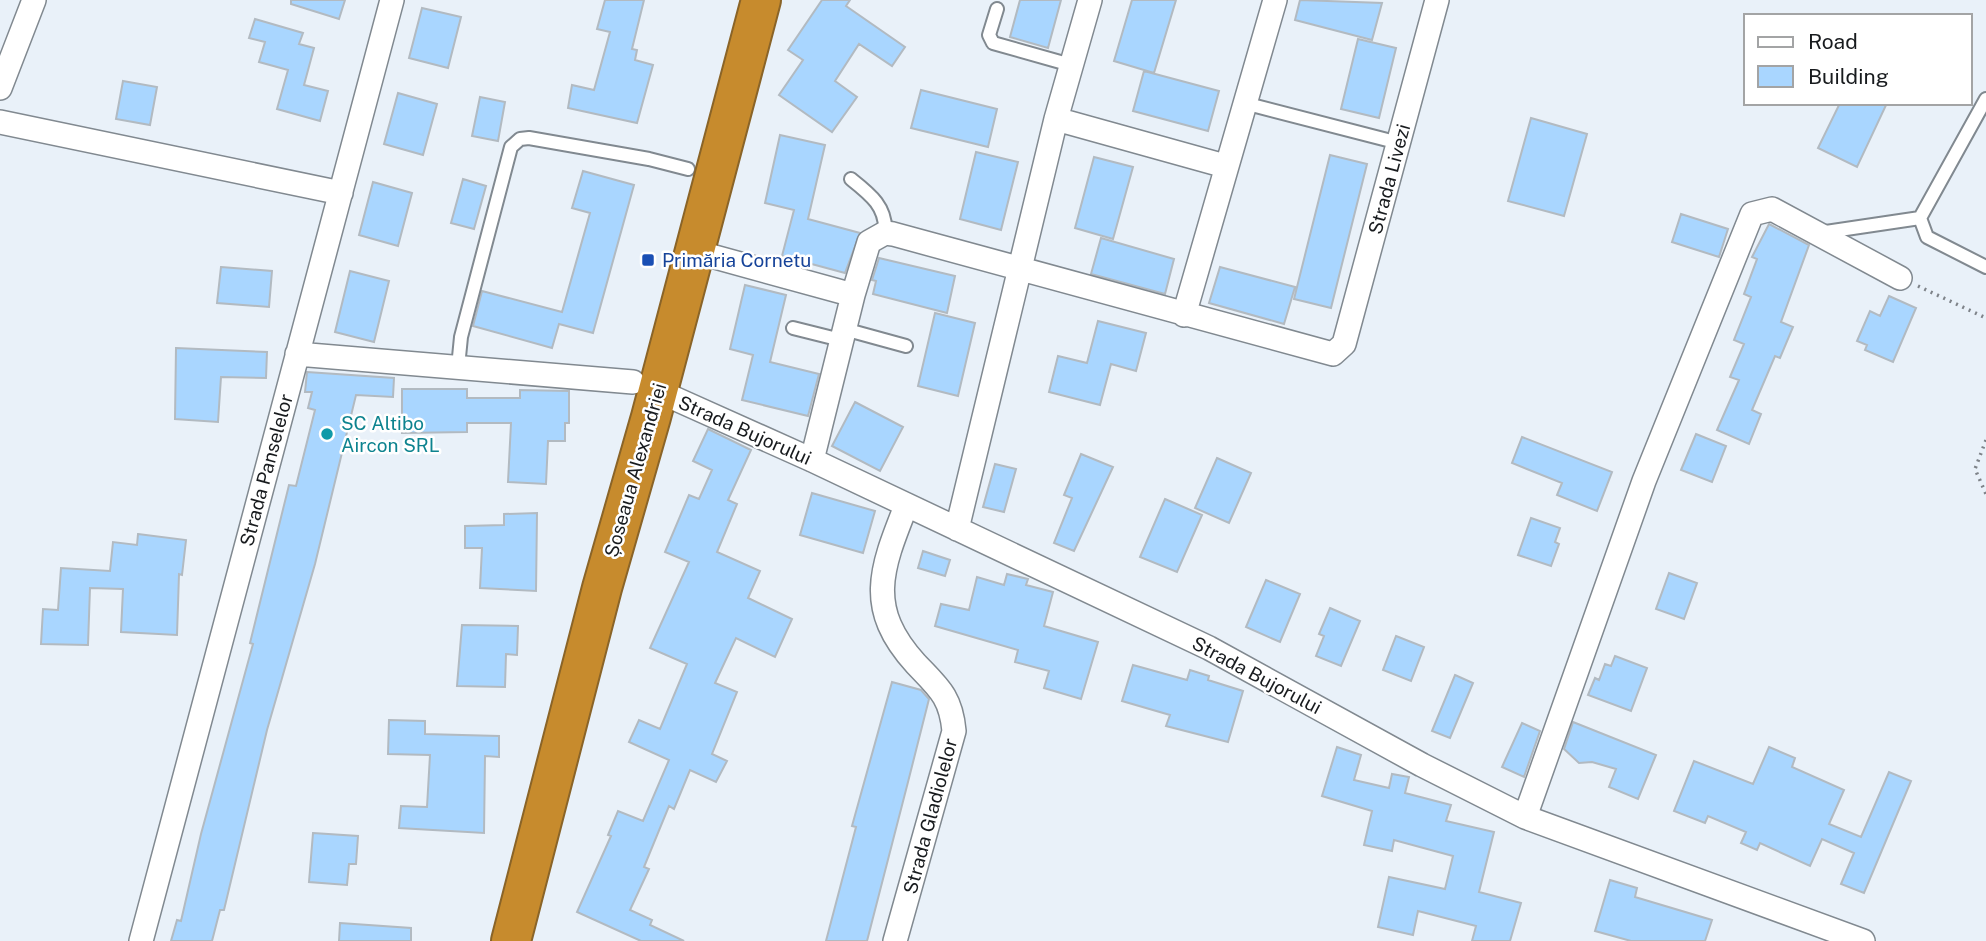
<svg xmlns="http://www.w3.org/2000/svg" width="1986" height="941" font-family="'Public Sans',sans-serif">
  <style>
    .building { fill: #a9d6ff; stroke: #b2bac1; stroke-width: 2 }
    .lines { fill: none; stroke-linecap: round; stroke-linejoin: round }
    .lane-casing { stroke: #818990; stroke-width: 16 }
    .street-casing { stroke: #818990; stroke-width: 26 }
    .highway-casing { stroke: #8a6428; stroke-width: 42 }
    .path { stroke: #7e8389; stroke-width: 3.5; stroke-dasharray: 2 5; stroke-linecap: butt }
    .lane { stroke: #fff; stroke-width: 12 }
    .street { stroke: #fff; stroke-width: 23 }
    .highway { stroke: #c78b2d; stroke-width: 38 }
    .transit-dot { fill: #1a4fb4; stroke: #fff; stroke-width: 2.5 }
    .culture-dot { fill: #0f9aa8; stroke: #fff; stroke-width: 2.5 }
    .labels { text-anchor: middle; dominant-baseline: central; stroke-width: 5; stroke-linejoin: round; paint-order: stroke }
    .street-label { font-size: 19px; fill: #181b1e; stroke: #fff }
    .transit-label { font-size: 19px; fill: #164399; stroke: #fff; text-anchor: start }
    .culture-label { font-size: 19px; fill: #0d838f; stroke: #fff; text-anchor: start }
  </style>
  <rect width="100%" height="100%" fill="#e9f1f9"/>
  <path class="building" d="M 291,0 L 345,0 L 339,19 L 291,4 Z
    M 605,0 L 644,0 L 632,49 L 637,50 L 635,60 L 653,65 L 637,123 L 568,108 L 572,85 L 594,90 L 610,32 L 597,29 Z
    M 822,0 L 850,0 L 846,6 L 905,47 L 892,66 L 859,44 L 835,81 L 857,97 L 832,132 L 779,95 L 803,60 L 788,50 Z
    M 1020,0 L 1061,0 L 1048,48 L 1010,37 Z
    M 1132,0 L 1176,0 L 1154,73 L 1114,61 Z
    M 1300,0 L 1382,3 L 1372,40 L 1295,20 Z
    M 422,8 L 461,17 L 448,68 L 409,58 Z
    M 255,19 L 303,33 L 299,44 L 314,48 L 304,85 L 328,91 L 320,121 L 277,109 L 288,70 L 259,62 L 265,42 L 249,38 Z
    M 1358,39 L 1396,48 L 1379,118 L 1341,109 Z
    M 1144,71 L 1219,91 L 1208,131 L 1133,111 Z
    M 123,81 L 157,87 L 150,125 L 116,119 Z
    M 921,90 L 997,109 L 988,147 L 911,128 Z
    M 398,93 L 437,104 L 423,155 L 384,144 Z
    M 480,97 L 505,102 L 498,141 L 472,136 Z
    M 1840,103 L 1887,103 L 1857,167 L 1818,148 Z
    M 1531,118 L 1587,134 L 1564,216 L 1508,201 Z
    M 780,135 L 825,145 L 808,219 L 860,233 L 845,273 L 782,256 L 794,210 L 765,203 Z
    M 976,152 L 1018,162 L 1001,230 L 960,219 Z
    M 1330,155 L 1367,164 L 1331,308 L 1294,299 Z
    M 1094,157 L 1133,167 L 1113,239 L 1075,228 Z
    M 583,171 L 634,185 L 593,333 L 559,324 L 552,348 L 473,326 L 482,291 L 562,312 L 590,213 L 572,208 Z
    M 463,179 L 486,186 L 474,229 L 451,223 Z
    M 373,182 L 412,193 L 398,246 L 359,235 Z
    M 1681,214 L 1728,229 L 1719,257 L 1672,242 Z
    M 1769,224 L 1809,245 L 1781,322 L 1793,327 L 1780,358 L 1775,356 L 1752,410 L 1761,414 L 1749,444 L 1717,430 L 1739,380 L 1730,377 L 1744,344 L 1734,340 L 1751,297 L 1744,294 L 1757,259 L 1752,257 Z
    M 1101,238 L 1174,259 L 1165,294 L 1091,274 Z
    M 879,258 L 955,276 L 947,313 L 873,294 L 876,281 L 872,280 Z
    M 221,267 L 272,271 L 269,307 L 217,303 Z
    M 1220,267 L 1295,287 L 1284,324 L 1209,303 Z
    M 350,271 L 389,281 L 374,342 L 335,332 Z
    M 745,285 L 786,295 L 770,362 L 819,374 L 808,416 L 742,400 L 753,355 L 730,349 Z
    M 1889,296 L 1916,308 L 1893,362 L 1865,350 L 1867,345 L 1857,341 L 1870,311 L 1880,316 Z
    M 935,313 L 975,323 L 958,396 L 918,386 Z
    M 1098,321 L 1146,333 L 1136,371 L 1111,364 L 1100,405 L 1049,392 L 1058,356 L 1087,363 Z
    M 176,348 L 267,352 L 266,378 L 221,377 L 218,422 L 175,419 Z
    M 307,372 L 394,378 L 393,397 L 356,395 L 315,564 L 267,730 L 224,910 L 220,910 L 212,941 L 171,941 L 177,920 L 181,921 L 201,834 L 253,644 L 250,643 L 289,485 L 296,486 L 315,410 L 308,408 L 312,392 L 305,392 Z
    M 402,389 L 467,389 L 467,398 L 520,398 L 520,390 L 569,391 L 569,423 L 565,423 L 565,441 L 548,441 L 546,484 L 508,482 L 511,423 L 467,423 L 467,432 L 402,433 Z
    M 855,402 L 903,427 L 880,471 L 832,446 Z
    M 708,429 L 751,450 L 728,500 L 737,504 L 717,552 L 760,571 L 748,598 L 792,619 L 775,657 L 736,638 L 715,683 L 737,692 L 712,754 L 727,761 L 716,782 L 690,770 L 674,809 L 669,806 L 644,867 L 649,869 L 630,910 L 652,920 L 650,925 L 684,941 L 641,941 L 577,912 L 611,836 L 608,835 L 618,811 L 643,821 L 669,760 L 629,742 L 639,720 L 660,729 L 687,664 L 650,648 L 689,562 L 665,552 L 689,495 L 699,499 L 712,470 L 693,461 Z
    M 1696,434 L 1726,446 L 1712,482 L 1681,470 Z
    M 1522,437 L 1612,472 L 1597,511 L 1557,495 L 1562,483 L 1512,463 Z
    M 1081,454 L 1113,467 L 1074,551 L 1054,543 L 1072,498 L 1064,495 Z
    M 1217,458 L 1251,473 L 1229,523 L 1195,508 Z
    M 995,464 L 1016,469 L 1004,512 L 983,507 Z
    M 812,493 L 875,511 L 863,553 L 800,535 Z
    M 1165,499 L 1202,515 L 1177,572 L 1140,557 Z
    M 537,513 L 536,591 L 480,588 L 482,548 L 465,548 L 465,526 L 504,525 L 504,514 Z
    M 1531,518 L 1560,528 L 1555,542 L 1559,544 L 1551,566 L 1518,555 Z
    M 138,534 L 186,540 L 182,575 L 179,574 L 177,635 L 121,632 L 123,589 L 90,588 L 88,645 L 41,644 L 43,609 L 58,610 L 61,568 L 110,571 L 113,542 L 137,545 Z
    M 923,551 L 950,560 L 945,576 L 918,568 Z
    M 1669,573 L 1697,583 L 1684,619 L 1656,609 Z
    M 1007,574 L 1028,579 L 1026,585 L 1053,592 L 1044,626 L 1098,642 L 1081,699 L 1044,688 L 1049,671 L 1015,662 L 1018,650 L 935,626 L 941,604 L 969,610 L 977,577 L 1004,585 Z
    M 1266,580 L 1300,594 L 1280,642 L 1246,627 Z
    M 1330,608 L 1360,621 L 1341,666 L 1316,656 L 1324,636 L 1319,634 Z
    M 462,625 L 518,626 L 517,655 L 506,654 L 505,687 L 457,686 Z
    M 1396,636 L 1424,647 L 1411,681 L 1383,670 Z
    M 1615,656 L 1647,668 L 1631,711 L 1588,695 L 1595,678 L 1599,680 L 1605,664 L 1611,666 Z
    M 1133,665 L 1187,680 L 1190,670 L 1209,676 L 1208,680 L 1243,691 L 1228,742 L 1166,726 L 1170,715 L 1122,701 Z
    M 1455,675 L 1473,683 L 1450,738 L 1432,731 Z
    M 892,682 L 921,690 L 929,699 L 908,782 L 867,941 L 826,941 L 856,827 L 852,826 Z
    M 389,720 L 425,721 L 425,734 L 499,736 L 499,757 L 485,756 L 484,833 L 399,828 L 401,806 L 427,807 L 430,755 L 388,754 Z
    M 1573,722 L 1656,755 L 1638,799 L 1609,787 L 1616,769 L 1592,762 L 1579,763 L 1564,749 Z
    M 1522,723 L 1540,731 L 1524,777 L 1502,767 Z
    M 1337,747 L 1361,755 L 1354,780 L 1389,788 L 1392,774 L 1409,777 L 1405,793 L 1451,805 L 1446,821 L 1494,832 L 1479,892 L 1521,903 L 1510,941 L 1472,941 L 1476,926 L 1418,911 L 1413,935 L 1378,927 L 1389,877 L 1445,889 L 1453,856 L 1394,840 L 1392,851 L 1364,845 L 1372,811 L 1322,796 Z
    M 1769,747 L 1795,758 L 1792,767 L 1844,790 L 1829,824 L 1861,837 L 1889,772 L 1911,781 L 1864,893 L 1841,884 L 1854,853 L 1822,839 L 1810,866 L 1760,843 L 1757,850 L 1741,843 L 1746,832 L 1708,816 L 1705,823 L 1674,811 L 1694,761 L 1753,784 Z
    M 313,833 L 358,836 L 356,864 L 349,864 L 347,885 L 309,882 Z
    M 1610,880 L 1637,888 L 1635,897 L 1712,920 L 1705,941 L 1631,941 L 1595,931 Z
    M 340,923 L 411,928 L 411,941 L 339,941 Z"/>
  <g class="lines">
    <defs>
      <path id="lane" d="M 997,9 L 989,35 L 993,43 L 1071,65
        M 1244,103 L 1399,143
        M 851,179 C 870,194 887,207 885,233
        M 1920,218 L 1927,237 L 1986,267
        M 1819,233 L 1920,218 L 1986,99
        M 793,328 L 841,340
        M 844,329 L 906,346
        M 458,367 L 461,337 L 511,147 L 520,139 L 529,138 L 649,159 L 688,169"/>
      <path id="street" d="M 0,88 L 34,0
        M 1056,119 L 1225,166
        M 0,122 L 341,193
        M 693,251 L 853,295 L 812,460
        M 853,295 L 869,242 L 885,233 L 893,234 L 1333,354 L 1344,344 L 1437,0
        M 1184,315 L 1275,0
        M 297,354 L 633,382
        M 658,391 L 812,460 L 1209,648 L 1422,765 L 1525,817 L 1863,941
        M 957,529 L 1056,119 L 1090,0
        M 1525,817 L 1644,481 L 1752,214 L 1772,209 L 1900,278
        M 141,941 L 392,0
        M 895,941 L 954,731 C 951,697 939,688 916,664 C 865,608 881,569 906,506"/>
      <path id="highway" d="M 511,941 L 602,588 L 651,417 L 761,0"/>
    </defs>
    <use href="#lane" class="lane-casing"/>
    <use href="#street" class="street-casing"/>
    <use href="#highway" class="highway-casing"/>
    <path class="path" d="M 1918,286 L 1986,318
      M 1986,440 L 1975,469 L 1986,494"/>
    <use href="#lane" class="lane"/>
    <use href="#street" class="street"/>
    <use href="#highway" class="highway"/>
  </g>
  <rect class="transit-dot" x="641" y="253" width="14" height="14" rx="3.5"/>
  <circle class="culture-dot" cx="327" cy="434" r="7"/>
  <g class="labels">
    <g class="street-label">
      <text transform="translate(1389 179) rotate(-75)">Strada Livezi</text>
      <text transform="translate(745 430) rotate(24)">Strada Bujorului</text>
      <text transform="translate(266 470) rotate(-75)">Strada Panselelor</text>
      <text transform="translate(635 470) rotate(-74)">Șoseaua Alexandriei</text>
      <text transform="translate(1257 675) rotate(28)">Strada Bujorului</text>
      <text transform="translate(930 816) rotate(-75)">Strada Gladiolelor</text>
    </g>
    <g class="transit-label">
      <text x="662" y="260">Primăria Cornetu</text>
    </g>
    <g class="culture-label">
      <text x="341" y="423">SC Altibo<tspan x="341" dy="22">Aircon SRL</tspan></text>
    </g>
  </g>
  <rect x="1744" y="14" width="228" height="91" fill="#ffffff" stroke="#a3a4a5" stroke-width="2"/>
  <rect x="1758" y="37" width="35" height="10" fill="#ffffff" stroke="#a3a4a5" stroke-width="2"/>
  <text x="1808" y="49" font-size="21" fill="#181b1e">Road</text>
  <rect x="1758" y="66" width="35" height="21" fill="#a9d6ff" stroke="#a3a4a5" stroke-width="2"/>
  <text x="1808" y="84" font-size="21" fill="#181b1e">Building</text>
</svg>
